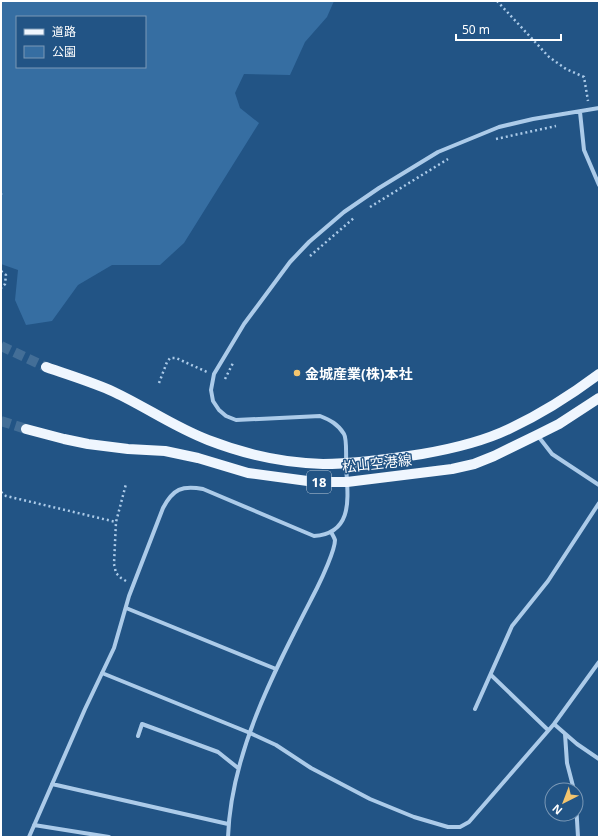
<svg xmlns="http://www.w3.org/2000/svg" width="600" height="838" font-family="'Noto Sans','Noto Sans JP',sans-serif">
  <style>
    .green { fill: #366ea2; fill-rule: evenodd }
    .lines { fill: none; stroke-linecap: round; stroke-linejoin: round }
    .primary-tunnel { stroke: #436e97; stroke-width: 10; stroke-dasharray: 10 5; stroke-linecap: butt }
    .path { stroke: #accbe9; stroke-width: 2.5; stroke-dasharray: 2 3; stroke-linecap: butt }
    .minor { stroke: #accbe9; stroke-width: 4 }
    .primary { stroke: #eff6fe; stroke-width: 10 }
    .poi-dot { fill: #f4c56e; stroke: #225485; stroke-width: 1.5 }
    .labels { text-anchor: middle; dominant-baseline: central; stroke-width: 3; stroke-linejoin: round; paint-order: stroke }
    .shield { fill: #225485; stroke: #bdccda; stroke-width: 1 }
    .shield-label { font-size: 13px; font-weight: bold; fill: #fff }
    .poi-label { font-size: 14px; font-weight: bold; fill: #fff; stroke: #225485; text-anchor: start }
    .street-label { font-size: 14px; fill: #fff; stroke: #225485 }
  </style>
  <rect width="100%" height="100%" fill="#225485"/>
  <path class="green" d="M 1,1 L 334,1 L 327,17 L 305,42 L 290,75 L 244,74 L 235,93 L 240,108 L 259,123 L 184,243 L 160,265 L 112,265 L 78,285 L 52,321 L 26,325 L 15,300 L 18,270 L 1,264 ZM 17,17 L 145,17 L 145,67 L 17,67 Z"/>
  <g class="lines">
    <path class="primary-tunnel" d="M 1,346 L 46,367
      M 1,421 L 26,429"/>
    <path class="path" d="M 497,1 L 549,57 L 566,69 L 584,77 L 588,101
      M 496,139 L 556,126
      M 1,193 L 1,195
      M 370,207 L 448,159
      M 310,256 L 355,217
      M 1,271 L 6,275 L 5,284 L 1,288
      M 225,379 L 233,363
      M 159,383 L 167,362 L 170,358 L 176,358 L 207,372
      M 1,492 L 6,496 L 116,522
      M 126,581 L 121,578 L 116,573 L 114,564 L 116,522 L 126,484"/>
    <path class="minor" d="M 580,112 L 584,150 L 599,185
      M 538,436 L 552,454 L 599,485
      M 126,608 L 276,669
      M 102,673 L 250,733 L 276,745 L 311,768 L 370,799 L 414,817 L 448,827 L 460,827 L 469,822 L 554,724 L 599,662
      M 491,675 L 548,730
      M 475,709 L 512,626 L 548,581 L 599,503
      M 554,724 L 577,744 L 599,759
      M 565,734 L 567,763 L 574,790
      M 138,736 L 142,724 L 218,752 L 238,768
      M 52,784 L 228,824
      M 576,803 L 578,837
      M 34,825 L 109,837
      M 29,837 L 85,709 L 114,648 L 129,596 L 163,508 C 173,489 182,485 203,489 L 314,536 C 356,533 347,493 346,464 C 346,457 347,439 344,434 C 338,424 330,420 320,416 L 236,420 L 226,416 L 219,410 L 213,401 L 211,390 L 214,374 L 244,324 L 290,262 L 309,242 L 344,212 L 379,188 L 438,152 L 499,127 L 533,119 L 599,108
      M 228,837 C 231,750 278,664 317,588 C 322,578 335,550 335,540 C 334,537 332,534 331,532"/>
    <path class="primary" d="M 46,367 C 68,375 92,382 114,392 C 146,407 174,427 208,440 C 244,454 284,463 323,464 C 355,464 390,459 422,454 C 451,449 482,442 509,429 C 541,414 571,395 599,374
      M 26,429 L 64,439 L 88,444 L 128,449 L 165,451 L 198,458 L 248,473 L 315,482 L 347,482 L 452,469 L 474,464 L 494,456 L 537,435 L 559,424 L 599,398"/>
  </g>
  <circle class="poi-dot" cx="297" cy="373" r="4"/>
  <g class="labels">
    <rect class="shield" x="307" y="471" width="24" height="22" rx="3"/>
    <g class="shield-label">
      <text x="319" y="482">18</text>
    </g>
    <g class="poi-label">
      <text x="305" y="373">金城産業(株)本社</text>
    </g>
    <g class="street-label">
      <text transform="translate(377 463) rotate(-6)">松山空港線</text>
    </g>
  </g>
  <rect width="600" height="838" fill="none" stroke="#ffffff" stroke-width="4"/>
  <rect x="16" y="16" width="130" height="52" fill="#225485" stroke="#7a98b6"/>
  <rect x="24" y="29" width="20" height="6" fill="#eff6fe" stroke="#7a98b6"/>
  <text x="52" y="36" font-size="12" fill="#ffffff">道路</text>
  <rect x="24" y="46" width="20" height="12" fill="#366ea2" stroke="#7a98b6"/>
  <text x="52" y="56" font-size="12" fill="#ffffff">公園</text>
  <g transform="translate(564 802) rotate(222)"><circle r="19" fill="#225485" stroke="#7a98b6"/>
  <path d="M0-3L7 15L0 10L-7 15Z" fill="#f4c56e"/>
  <text y="-6" font-size="11" font-weight="bold" text-anchor="middle" fill="#ffffff">N</text>
  </g>
  <path d="M456 34v6h105v-6" fill="none" stroke="#ffffff" stroke-width="2"/>
  <text x="462" y="34" font-size="12" fill="#ffffff" stroke="#225485" stroke-width="3" paint-order="stroke">50 m</text>
</svg>
